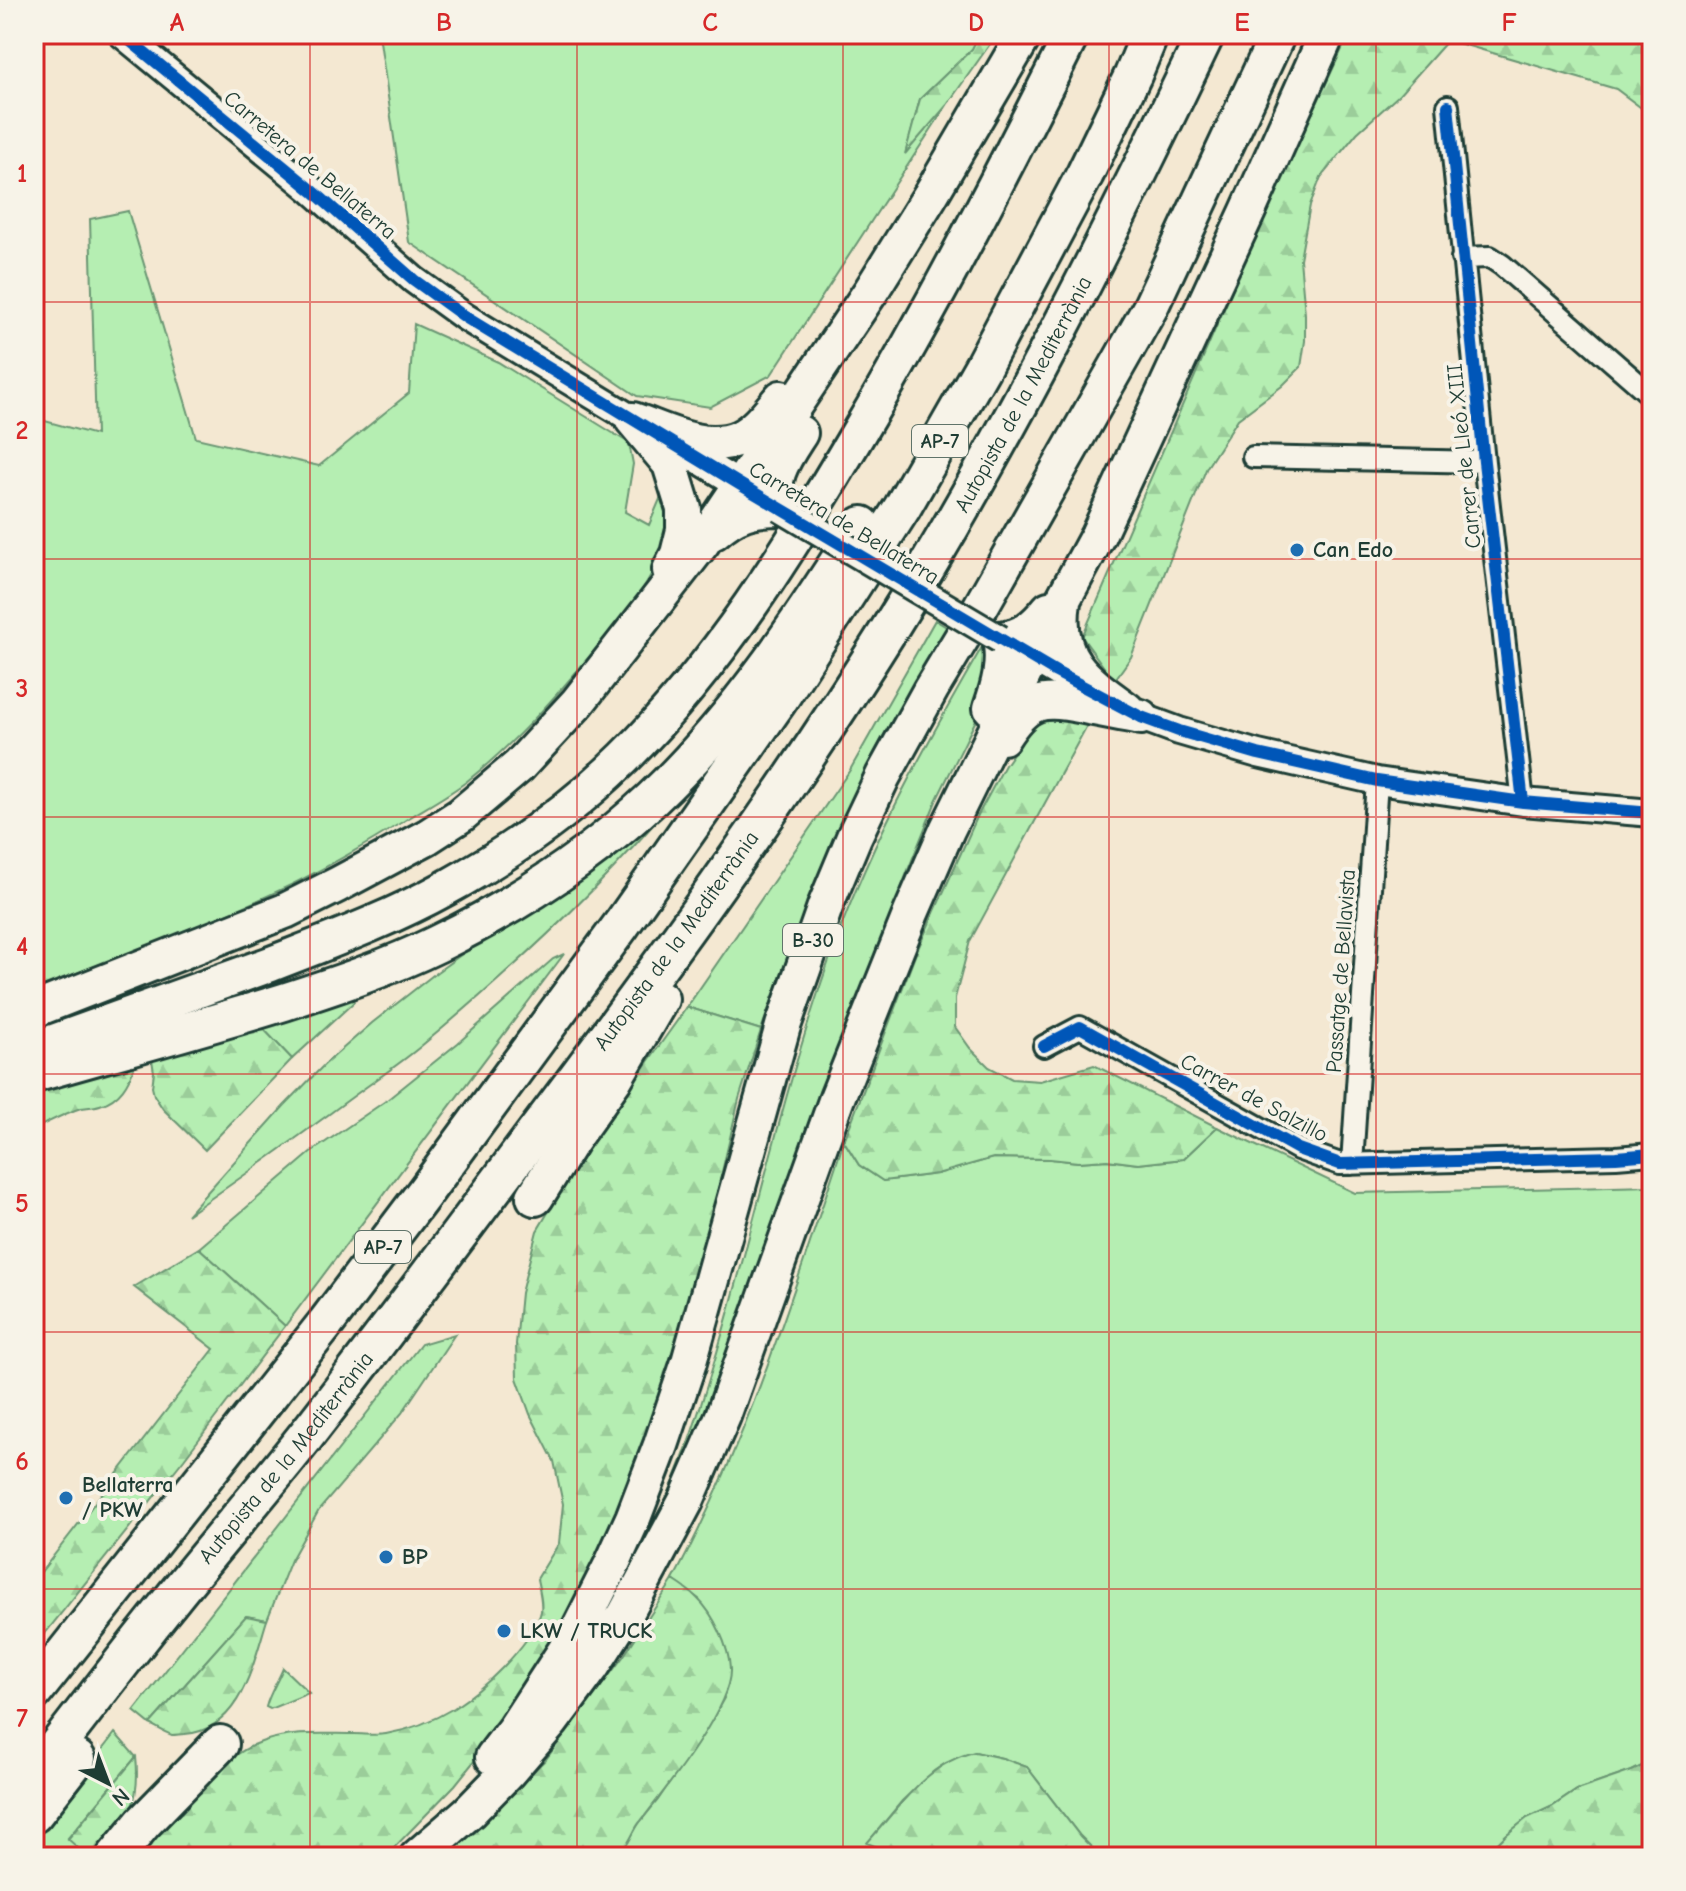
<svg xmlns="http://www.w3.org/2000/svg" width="1686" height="1891" font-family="'Comic Neue',sans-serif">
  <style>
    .grass { fill: #b5eeb2; stroke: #6a9673; stroke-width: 2 }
    .forest { fill: url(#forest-firs); stroke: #6a9673; stroke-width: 2 }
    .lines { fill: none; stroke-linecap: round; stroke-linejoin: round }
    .minor-casing { stroke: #1f3d34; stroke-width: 26 }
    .tertiary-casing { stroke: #1f3d34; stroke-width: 32 }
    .trunk-casing { stroke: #1f3d34; stroke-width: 40 }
    .motorway-casing { stroke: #1f3d34; stroke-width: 42 }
    .minor { stroke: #f7f3e8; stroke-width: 20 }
    .tertiary { stroke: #f7f3e8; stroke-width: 26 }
    .trunk { stroke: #f7f3e8; stroke-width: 34 }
    .motorway { stroke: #f7f3e8; stroke-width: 36 }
    .tertiary-bridge-casing { stroke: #1f3d34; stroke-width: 32; stroke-linecap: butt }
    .tertiary-bridge { stroke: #f7f3e8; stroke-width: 26 }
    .cycleway-casing { stroke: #f7f3e8; stroke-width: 17 }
    .cycleway { stroke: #0057b8; stroke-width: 12 }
    .grid { fill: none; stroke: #d62828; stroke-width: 2; stroke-opacity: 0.55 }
    .poi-dot { fill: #1f6fb2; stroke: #f7f3e8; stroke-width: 3 }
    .labels { text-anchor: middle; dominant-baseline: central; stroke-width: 8; stroke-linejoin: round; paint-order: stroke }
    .shield { fill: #f7f3e8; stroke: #60746a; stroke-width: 2 }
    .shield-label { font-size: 20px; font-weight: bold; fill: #1f3d34 }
    .street-label { font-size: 22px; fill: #1f3d34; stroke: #f7f3e8 }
    .poi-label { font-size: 22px; font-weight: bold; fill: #1f3d34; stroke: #f7f3e8; text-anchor: start }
    .neatline { fill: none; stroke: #d62828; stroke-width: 3 }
    .grid-label { font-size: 26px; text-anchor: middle; font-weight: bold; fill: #d62828 }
  </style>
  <defs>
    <pattern id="forest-firs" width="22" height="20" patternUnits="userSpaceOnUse" patternTransform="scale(2)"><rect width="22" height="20" fill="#b5eeb2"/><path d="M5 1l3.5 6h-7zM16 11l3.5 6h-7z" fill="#9bcd9a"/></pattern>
  </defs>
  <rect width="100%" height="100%" fill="#f4e8d2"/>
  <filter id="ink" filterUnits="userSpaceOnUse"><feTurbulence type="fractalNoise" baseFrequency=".0125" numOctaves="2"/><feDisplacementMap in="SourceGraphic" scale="16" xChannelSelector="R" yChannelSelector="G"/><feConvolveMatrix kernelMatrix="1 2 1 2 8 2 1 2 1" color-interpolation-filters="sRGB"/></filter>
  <g filter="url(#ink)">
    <path class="grass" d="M 379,34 L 979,34 L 973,48 L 920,99 L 906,152 L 947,105 L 771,375 L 710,407 L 637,396 L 409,242 Z
      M 128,211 L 196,438 L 319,466 L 409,393 L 414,324 L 498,362 L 629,443 L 633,464 L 625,512 L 649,525 L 663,492 C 683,543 639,596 609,633 C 566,685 520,739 466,782 C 447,796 425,808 404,821 C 369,843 331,865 293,884 C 210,924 121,956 34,989 L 34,418 L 96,435 L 90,219 Z
      M 935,620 L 948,628 C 921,673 891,718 868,765 C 826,851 793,941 761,1030 L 687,1007 L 850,770 Z
      M 982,647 L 987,652 L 986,694 L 975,722 L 936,801 L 908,870 L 846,1034 L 729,1370 L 632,1575 C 653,1529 675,1483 691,1435 C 743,1282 773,1122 826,969 C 864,855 922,751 982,647 Z
      M 670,805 C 598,891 507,975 420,1047 C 398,1065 374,1081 351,1098 C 297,1138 242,1177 187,1215 L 284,1106 L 324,1065 L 372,1023 L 437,972 Z
      M 564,954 L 285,1326 L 199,1248 L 314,1150 L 387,1100 L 458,1043 L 553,959 Z
      M 350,992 L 354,1002 L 292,1059 L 256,1021 Z
      M 1217,1127 L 1355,1193 L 1652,1186 L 1652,1761 L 1632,1771 L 1577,1790 L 1553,1806 L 1527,1818 L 1506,1835 L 1484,1857 L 1101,1857 L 1080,1836 L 1027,1767 L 1002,1758 L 975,1752 L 946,1763 L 934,1771 L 902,1801 L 868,1842 L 893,1853 L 897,1857 L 608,1857 L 624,1848 L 639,1823 L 658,1800 L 709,1724 L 724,1698 L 699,1599 L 673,1580 C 748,1441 794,1290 844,1141 L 859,1165 L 883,1181 L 937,1174 L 993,1158 L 1050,1159 L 1078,1162 L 1107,1160 L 1138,1164 L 1183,1159 Z
      M 455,1334 L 402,1413 L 319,1510 L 291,1560 L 267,1620 L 246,1616 L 150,1724 L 134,1711 L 421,1344 Z
      M 283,1668 L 309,1693 L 270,1709 L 266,1707 C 269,1694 278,1681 283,1668 Z
      M 115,1733 L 136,1757 L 68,1838 L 88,1857 L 34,1857 L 34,1838 Z"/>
    <path class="forest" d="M 979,34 L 997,34 L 947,105 L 905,154 L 920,99 L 972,49 Z
      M 1349,34 L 1652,34 L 1652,116 L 1616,89 L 1448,40 L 1399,95 L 1357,133 L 1321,177 L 1310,205 L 1300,259 L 1305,314 L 1305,341 L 1301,367 L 1282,386 L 1238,419 L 1207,467 L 1131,657 L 1114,681 L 1082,637 L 1259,228 Z
      M 1045,718 L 1090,720 L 970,941 L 955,998 L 955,1027 L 970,1048 L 989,1067 L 1012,1079 L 1040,1081 L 1094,1065 L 1217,1127 L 1183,1159 L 1138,1164 L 1107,1160 L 1078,1162 L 1050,1159 L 993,1158 L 937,1174 L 883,1181 L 859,1165 L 844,1141 L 916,953 L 978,815 L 1005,765 L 1030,729 Z
      M 687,1007 L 761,1030 L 739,1099 L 702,1258 L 671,1368 L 606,1549 L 504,1724 L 455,1785 L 385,1857 L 133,1857 C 167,1821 217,1756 264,1741 C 293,1731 325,1734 355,1734 C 365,1734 376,1736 386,1734 C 409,1730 434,1720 454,1708 C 483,1689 528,1648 540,1615 C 544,1606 539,1589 537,1579 L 559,1543 L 563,1504 L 554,1461 L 530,1414 L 517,1378 L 516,1344 L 521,1293 L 537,1231 L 589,1144 Z
      M 256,1021 L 292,1059 L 205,1150 L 163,1109 L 154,1095 L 152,1087 L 154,1072 L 152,1060 L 135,1064 C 129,1083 120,1099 100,1105 C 94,1107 87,1107 81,1108 C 65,1113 49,1122 34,1129 L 34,1083 Z
      M 199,1248 L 285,1326 L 184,1459 L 43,1636 L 34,1628 L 34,1581 L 214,1349 L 134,1287 Z
      M 673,1580 C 681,1585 690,1591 697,1598 C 714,1614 729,1647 730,1669 C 732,1707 664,1791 640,1822 C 634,1829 631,1841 624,1848 C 620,1851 612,1854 608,1857 L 444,1857 L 546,1759 L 623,1657 Z
      M 246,1616 L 267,1620 C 253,1664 241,1730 185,1734 C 181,1734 176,1735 172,1735 C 165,1733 156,1727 150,1724 Z
      M 975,1752 L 1002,1758 L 1027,1767 L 1080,1836 L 1101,1857 L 897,1857 L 893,1853 L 867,1843 C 898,1809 927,1762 975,1752 Z
      M 136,1757 C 141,1802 128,1822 102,1857 L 88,1857 L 68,1839 Z
      M 1652,1761 L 1652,1857 L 1484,1857 L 1506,1835 L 1527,1818 L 1553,1806 L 1577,1790 L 1632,1771 Z"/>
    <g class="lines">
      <defs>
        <path id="minor" d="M 1448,106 L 1484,462 L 1523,802
          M 1462,258 L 1490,257 L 1502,265 L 1652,396
          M 1253,457 L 1484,462
          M 1044,1046 L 1080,1027 L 1298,1149 L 1340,1164 L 1616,1157 L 1652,1154
          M 1352,1164 L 1377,781"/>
        <path id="tertiary" d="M 122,34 L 313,191 L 414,280 L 465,317 L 755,494
          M 1016,648 L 1084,688 L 1141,717 L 1179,731 L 1258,754 L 1377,781 L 1523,802 L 1652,813"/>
        <path id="trunk" d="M 633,420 C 665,431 705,453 739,438 C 756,430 769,412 781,398
          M 634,421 L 670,464 L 684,509 L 684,530 L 678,554 L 670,570
          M 714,532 C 735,513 752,508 780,508 C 766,481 786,455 800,433
          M 1063,602 C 1054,659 1085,680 1127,710
          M 991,708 C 999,685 1005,664 1000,639 C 1023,637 1035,626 1049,609
          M 1003,737 C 1027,699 1043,697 1084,706 C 1103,710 1122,713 1141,717
          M 34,1010 L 285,911 L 337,885 L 427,837 L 461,815 L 519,766 L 578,702 L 702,543 L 871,291 L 930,196 L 1025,34
          M 34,1049 C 113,1021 192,993 271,964 C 330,941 390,919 446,888 C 510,853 572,809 624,758 C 718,665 789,551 856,437 C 934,306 1004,170 1072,34
          M 493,1757 L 515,1728 L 578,1631 L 612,1564 L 633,1518 L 661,1445 L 689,1362 L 783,1026 L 826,904 L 854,837 L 883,776 L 931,689 L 981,606 L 1150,308 L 1278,34
          M 417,1857 L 469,1812 L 508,1772 L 551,1722 L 591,1668 L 625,1615 L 686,1501 L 723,1416 L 837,1098 L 911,913 L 947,830 L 1032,657 L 1098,535 L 1248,211 L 1327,34"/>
        <g id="motorway">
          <path d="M 34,1074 C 117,1050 201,1028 284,1002 C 336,985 388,968 437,944 C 515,906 589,858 652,799 C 736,720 800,622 862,525"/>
          <path d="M 535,1197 L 570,1141 L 613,1080 L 660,999"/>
          <path d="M 34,1692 L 326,1323 L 425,1192 L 622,924 L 779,700 L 902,508 L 982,368 L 1085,174 L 1133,75 L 1150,34"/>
          <path id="s1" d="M 34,1776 C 77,1720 120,1664 164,1609 C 210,1551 259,1495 305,1437 C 383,1337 459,1235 535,1133 C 658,970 779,805 888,631 C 1007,440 1109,237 1206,34"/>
          <path d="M 34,1814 L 77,1759"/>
          <path d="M 115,1857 L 143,1823 L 220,1744"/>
        </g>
      </defs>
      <use href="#minor" class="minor-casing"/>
      <use href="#tertiary" class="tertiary-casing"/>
      <use href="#trunk" class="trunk-casing"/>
      <use href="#motorway" class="motorway-casing"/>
      <use href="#minor" class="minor"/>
      <use href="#tertiary" class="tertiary"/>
      <use href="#trunk" class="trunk"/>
      <use href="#motorway" class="motorway"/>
      <defs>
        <path id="tertiary-bridge" d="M 780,508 L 1000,639"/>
      </defs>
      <use href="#tertiary-bridge" class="tertiary-bridge-casing"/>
      <use href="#tertiary-bridge" class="tertiary-bridge"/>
      <defs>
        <path id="cycleway" d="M 122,34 L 313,191 L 414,280 L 465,317 L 741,485 L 1056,672 L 1141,717 L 1179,731 L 1258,754 L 1377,781 L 1523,802 L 1652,813
          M 1448,106 L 1484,462 L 1523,802
          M 1044,1046 L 1080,1027 L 1298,1149 L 1340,1164 L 1616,1157 L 1652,1154"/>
      </defs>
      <use href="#cycleway" class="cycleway-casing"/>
      <use href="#cycleway" class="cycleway"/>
    </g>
  </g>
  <path class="grid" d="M 310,34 L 310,1857M 577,34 L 577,1857M 843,34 L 843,1857M 1109,34 L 1109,1857M 1376,34 L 1376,1857M 34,302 L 1652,302M 34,559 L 1652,559M 34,817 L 1652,817M 34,1074 L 1652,1074M 34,1332 L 1652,1332M 34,1589 L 1652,1589"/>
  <g class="poi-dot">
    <circle cx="1297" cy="550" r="8"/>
    <circle cx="66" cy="1498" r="8"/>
    <circle cx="386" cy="1557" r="8"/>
    <circle cx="504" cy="1631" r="8"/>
  </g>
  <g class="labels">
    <g class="shield">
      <rect x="912" y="425" width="56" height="32" rx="6"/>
      <rect x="783" y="924" width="60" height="32" rx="6"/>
      <rect x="355" y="1231" width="56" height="32" rx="6"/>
    </g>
    <g class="shield-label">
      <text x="940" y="441">AP-7</text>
      <text x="813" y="940">B-30</text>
      <text x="383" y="1247">AP-7</text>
    </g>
    <g class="street-label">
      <text transform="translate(310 165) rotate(40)">Carretera de Bellaterra</text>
      <text stroke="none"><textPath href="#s1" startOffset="1702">Autopista de la Mediterrània</textPath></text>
      <text transform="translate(1464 456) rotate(-96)">Carrer de Lleó XIII</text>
      <text transform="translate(844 523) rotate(31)">Carretera de Bellaterra</text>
      <text stroke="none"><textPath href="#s1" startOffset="1054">Autopista de la Mediterrània</textPath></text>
      <text transform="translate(1341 971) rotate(-86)">Passatge de Bellavista</text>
      <text transform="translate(1254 1098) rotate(28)">Carrer de Salzillo</text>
      <text stroke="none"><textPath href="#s1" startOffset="406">Autopista de la Mediterrània</textPath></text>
    </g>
    <g class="poi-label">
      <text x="1313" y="550">Can Edo</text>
      <text x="82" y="1485">Bellaterra<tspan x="82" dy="25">/ PKW</tspan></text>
      <text x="402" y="1557">BP</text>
      <text x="520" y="1631">LKW / TRUCK</text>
    </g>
  </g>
  <rect width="1686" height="1891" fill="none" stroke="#f7f3e8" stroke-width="88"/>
  <g transform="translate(108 1783) rotate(138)" stroke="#f7f3e8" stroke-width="6" paint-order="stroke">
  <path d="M0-6L14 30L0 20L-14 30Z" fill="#1f3d34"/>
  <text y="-12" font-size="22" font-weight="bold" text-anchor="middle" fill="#1f3d34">N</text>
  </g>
  <rect x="44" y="44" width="1598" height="1803" class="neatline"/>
  <g class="grid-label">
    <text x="177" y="31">A</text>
    <text x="444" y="31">B</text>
    <text x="710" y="31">C</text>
    <text x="976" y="31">D</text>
    <text x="1242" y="31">E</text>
    <text x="1509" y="31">F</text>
    <text x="22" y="182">1</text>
    <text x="22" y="439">2</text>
    <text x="22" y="697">3</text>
    <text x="22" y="955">4</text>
    <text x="22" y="1212">5</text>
    <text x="22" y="1470">6</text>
    <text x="22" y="1727">7</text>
  </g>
</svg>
